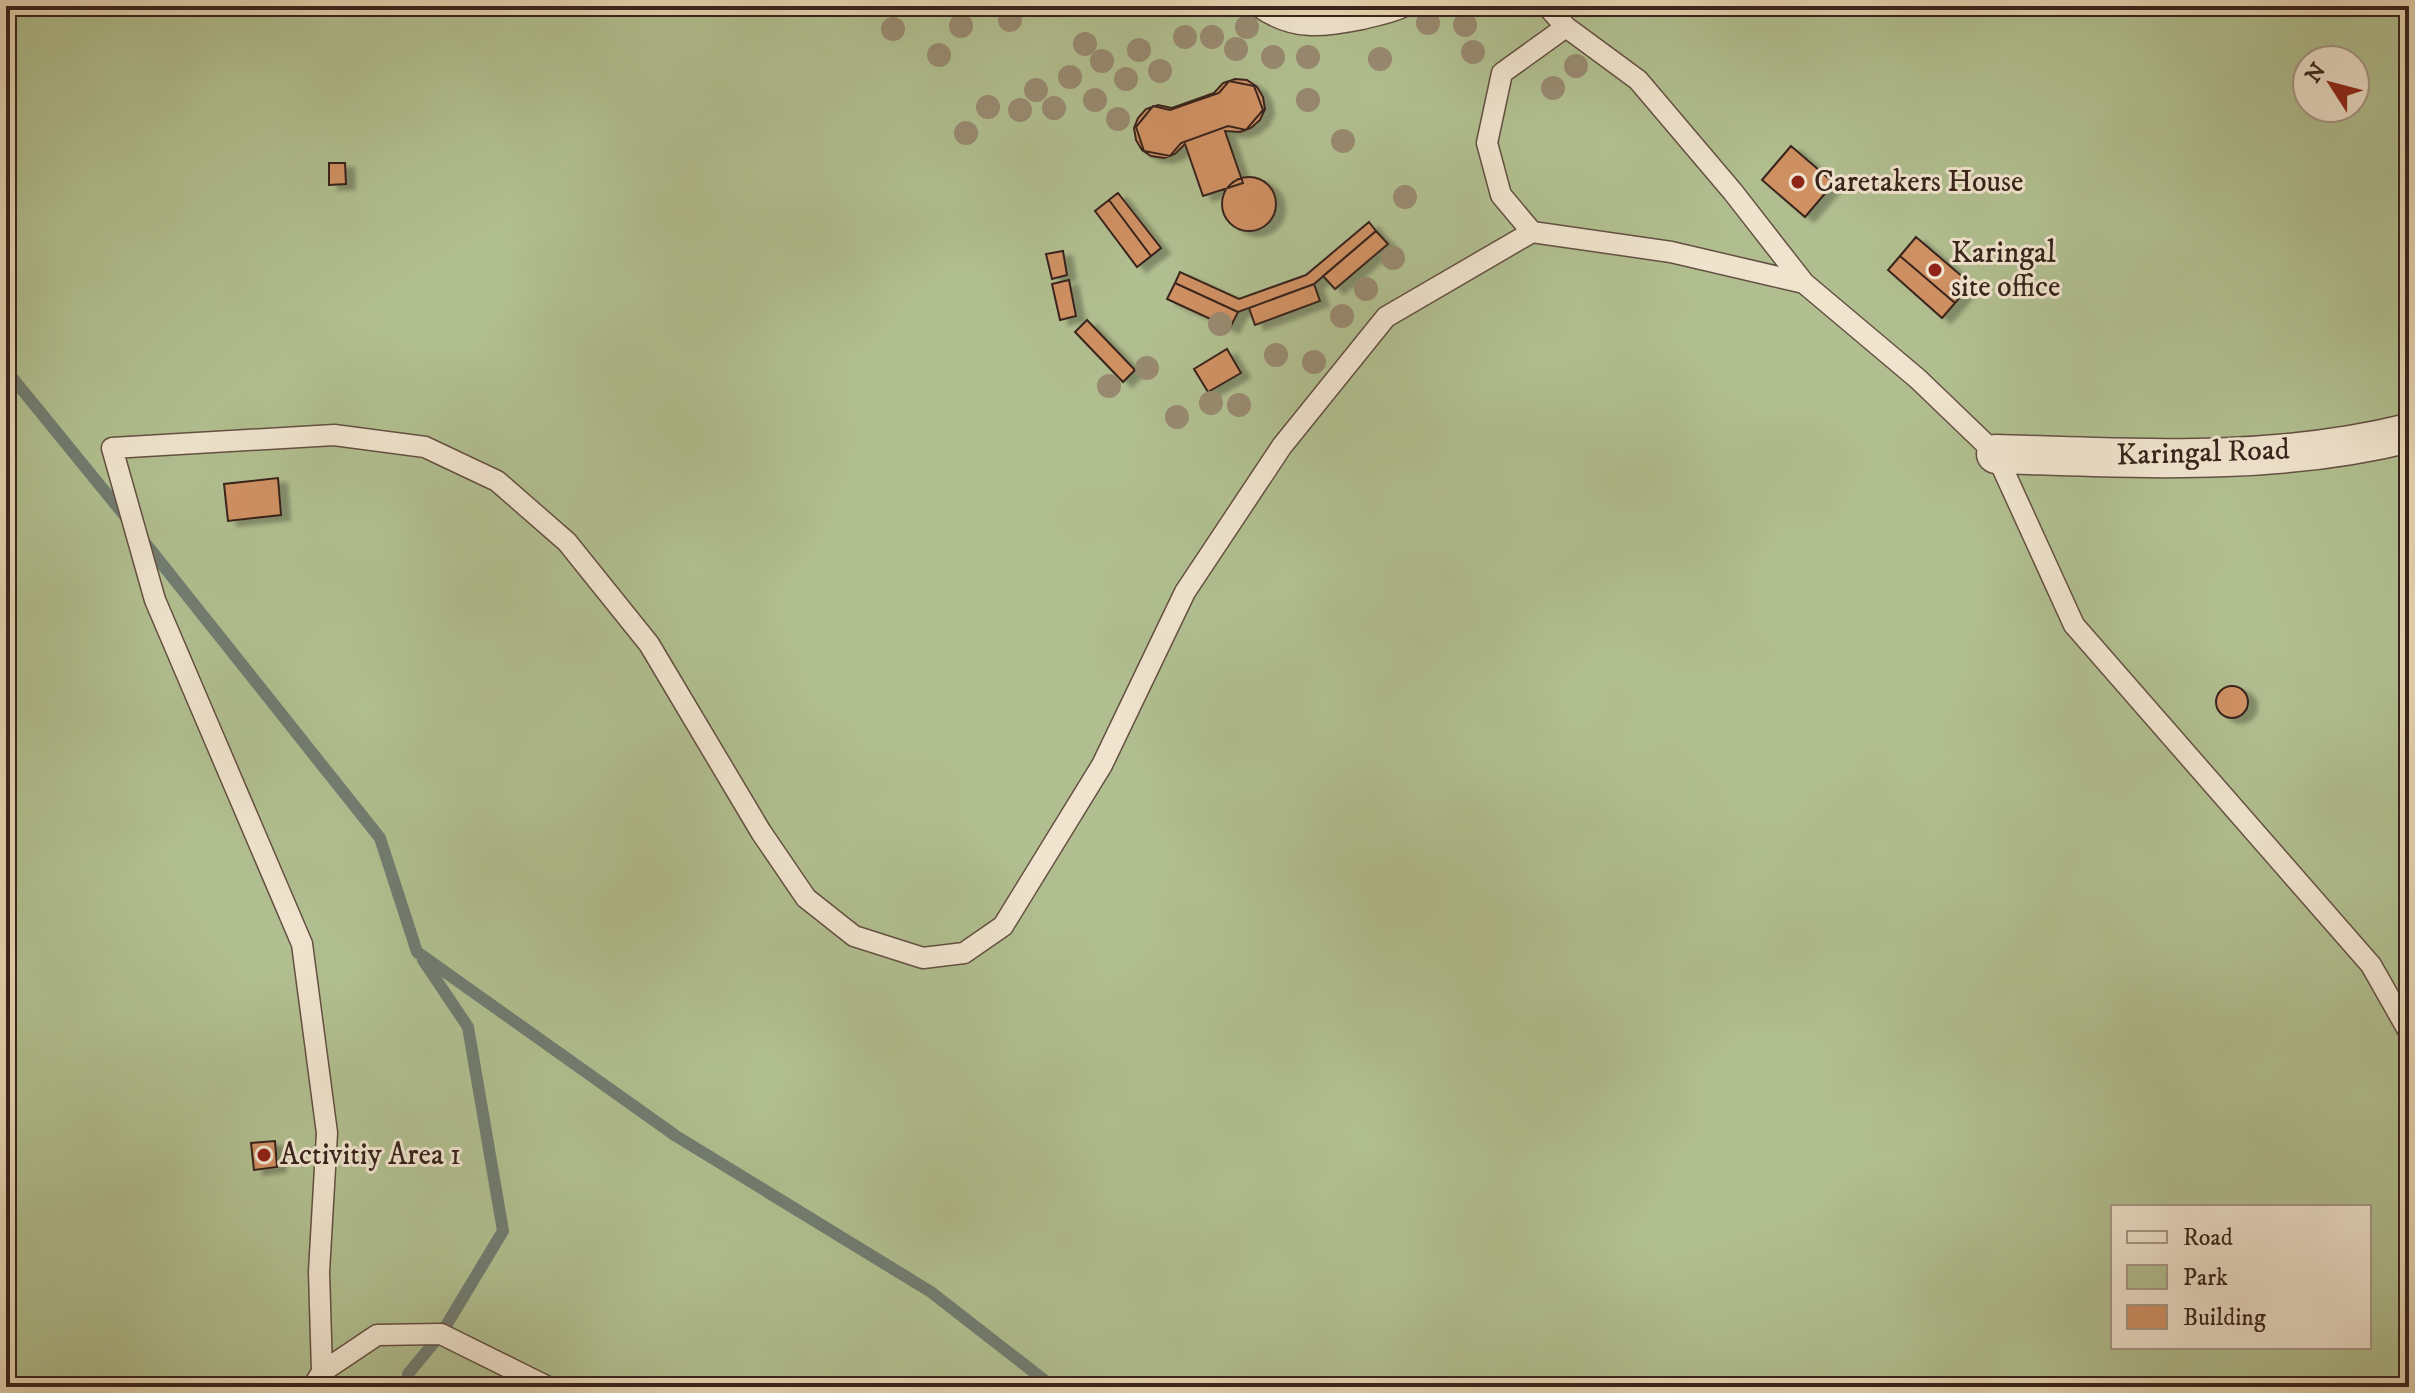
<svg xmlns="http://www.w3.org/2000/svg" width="2415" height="1393" font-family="'IM FELL DW Pica',serif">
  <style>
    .green { fill: #b1bf90; stroke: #747256; stroke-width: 2; fill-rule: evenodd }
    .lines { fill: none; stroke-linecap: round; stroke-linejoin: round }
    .stream { stroke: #717d72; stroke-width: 12 }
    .building { fill: #d09164; stroke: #38241c; stroke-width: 2; filter: url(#shadow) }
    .lane-casing { stroke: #645042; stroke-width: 23 }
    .street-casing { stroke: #645042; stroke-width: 41 }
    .lane { stroke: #f0e4ce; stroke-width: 20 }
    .street { stroke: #f0e4ce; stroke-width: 38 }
    .tree { fill: #988a70 }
    .poi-dot { fill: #8f2418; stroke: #f0e4ce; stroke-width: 3 }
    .labels { text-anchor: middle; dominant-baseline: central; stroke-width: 6; stroke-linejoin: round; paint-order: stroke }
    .poi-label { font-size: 30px; fill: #38241c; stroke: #f0e4ce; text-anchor: start }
    .street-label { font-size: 30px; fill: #38241c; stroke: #f0e4ce }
  </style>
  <defs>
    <filter id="shadow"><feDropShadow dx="9" dy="5" stdDeviation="2" flood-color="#0004"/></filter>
  </defs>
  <rect width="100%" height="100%" fill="#e8d6b3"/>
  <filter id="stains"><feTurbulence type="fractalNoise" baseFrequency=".0025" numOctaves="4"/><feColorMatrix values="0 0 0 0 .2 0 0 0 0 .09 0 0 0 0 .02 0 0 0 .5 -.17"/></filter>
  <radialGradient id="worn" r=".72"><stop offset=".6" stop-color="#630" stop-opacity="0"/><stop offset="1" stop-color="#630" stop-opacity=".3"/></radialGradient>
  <path class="green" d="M 6,6 L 2409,6 L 2409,1387 L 6,1387 ZM 2307,60 L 2355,60 L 2355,108 L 2307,108 ZM 2113,1207 L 2369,1207 L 2369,1347 L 2113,1347 Z"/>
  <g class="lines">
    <path class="stream" d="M 6,370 L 129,521
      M 142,539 L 380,838 L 417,952 L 676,1136 L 931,1292 L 1053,1387
      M 409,1387 L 408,1374 L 441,1334 L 503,1231 L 468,1027 L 423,960"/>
  </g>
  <path class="building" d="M 1235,79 L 1247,80 L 1257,87 L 1263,97 L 1265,109 L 1260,120 L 1251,128 L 1240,132 L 1225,131 L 1243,183 L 1203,196 L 1185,144 L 1175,154 L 1164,158 L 1151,156 L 1142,150 L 1136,140 L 1134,128 L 1138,118 L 1146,109 L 1158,105 L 1172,108 L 1214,93 L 1223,83 Z
    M 1229,81 L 1254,86 L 1263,110 L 1246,130 L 1228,126 L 1181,143 L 1170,156 L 1144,151 L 1136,127 L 1153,106 L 1170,110 L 1219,93 Z
    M 1791,146 L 1834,183 L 1805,217 L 1762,180 Z
    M 329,163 L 345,163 L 346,184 L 329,185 Z
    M1222 204a27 27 0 1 1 54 0a27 27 0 1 1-54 0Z
    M 1118,193 L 1161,248 L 1151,256 L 1109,200 Z
    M 1109,200 L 1151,256 L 1137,267 L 1095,211 Z
    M 1369,222 L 1376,231 L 1314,284 L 1238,312 L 1175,283 L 1180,272 L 1239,299 L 1306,275 Z
    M 1376,231 L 1388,244 L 1335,289 L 1323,276 Z
    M 1916,237 L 1971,284 L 1955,303 L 1900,256 Z
    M 1063,251 L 1067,275 L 1052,279 L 1046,254 Z
    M 1900,256 L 1955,303 L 1942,318 L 1888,270 Z
    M 1069,280 L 1076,316 L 1060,320 L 1052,284 Z
    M 1175,283 L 1238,312 L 1230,328 L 1167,299 Z
    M 1314,284 L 1320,301 L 1255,325 L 1249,308 Z
    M 1087,320 L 1135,370 L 1123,382 L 1075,332 Z
    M 1227,349 L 1241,373 L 1208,392 L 1194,369 Z
    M 278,478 L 281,515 L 228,521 L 224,484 Z
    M2216 702a16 16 0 1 1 32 0a16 16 0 1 1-32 0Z
    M 275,1141 L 277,1167 L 254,1170 L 251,1143 Z"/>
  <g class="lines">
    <defs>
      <path id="lane" d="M 1258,6 C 1292,31 1323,27 1362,19 C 1377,15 1391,13 1405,6
        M 1547,6 L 1566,27 L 1638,80 L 1733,192 L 1804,283
        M 1532,232 L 1501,195 L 1487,143 L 1502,73 L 1566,27
        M 322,1372 L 377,1335 L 441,1334 L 548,1387
        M 313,1387 L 322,1372 L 319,1272 L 327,1133 L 302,944 L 155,600 L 112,448 L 334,435 L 425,447 L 497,481 L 567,542 L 649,644 L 761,832 L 806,898 L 854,936 L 923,958 L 964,953 L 1003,926 L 1102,765 L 1185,592 L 1282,446 L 1386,317 L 1532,232 L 1671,252 L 1804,283 L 1918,379 L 1996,454 L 2074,625 L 2371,965 L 2409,1032"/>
      <path id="street" d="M 1996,454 C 2134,458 2274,467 2409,433"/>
    </defs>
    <use href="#lane" class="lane-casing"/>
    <use href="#street" class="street-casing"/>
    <use href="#lane" class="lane"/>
    <use href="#street" class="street"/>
  </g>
  <g class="tree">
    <circle cx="1010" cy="20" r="12"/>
    <circle cx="1428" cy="23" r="12"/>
    <circle cx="1465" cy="25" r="12"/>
    <circle cx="961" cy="26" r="12"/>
    <circle cx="1247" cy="27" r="12"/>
    <circle cx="893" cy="29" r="12"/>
    <circle cx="1185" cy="37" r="12"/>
    <circle cx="1212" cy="37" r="12"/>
    <circle cx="1085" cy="44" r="12"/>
    <circle cx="1236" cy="49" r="12"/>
    <circle cx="1139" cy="50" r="12"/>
    <circle cx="1473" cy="52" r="12"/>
    <circle cx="939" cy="55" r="12"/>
    <circle cx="1273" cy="57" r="12"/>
    <circle cx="1308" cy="57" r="12"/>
    <circle cx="1380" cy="59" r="12"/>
    <circle cx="1102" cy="61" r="12"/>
    <circle cx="1576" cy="66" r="12"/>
    <circle cx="1160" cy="71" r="12"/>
    <circle cx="1070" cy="77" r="12"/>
    <circle cx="1126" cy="79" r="12"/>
    <circle cx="1553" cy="88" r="12"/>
    <circle cx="1036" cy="90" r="12"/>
    <circle cx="1095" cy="100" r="12"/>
    <circle cx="1308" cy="100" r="12"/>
    <circle cx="988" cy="107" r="12"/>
    <circle cx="1054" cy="108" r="12"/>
    <circle cx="1020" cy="110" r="12"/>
    <circle cx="1118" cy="119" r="12"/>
    <circle cx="966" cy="133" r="12"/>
    <circle cx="1343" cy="141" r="12"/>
    <circle cx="1405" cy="197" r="12"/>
    <circle cx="1393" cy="258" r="12"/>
    <circle cx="1366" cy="289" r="12"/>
    <circle cx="1342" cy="316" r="12"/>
    <circle cx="1220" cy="324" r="12"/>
    <circle cx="1276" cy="355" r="12"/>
    <circle cx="1314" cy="362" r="12"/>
    <circle cx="1147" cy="368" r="12"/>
    <circle cx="1109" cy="386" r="12"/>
    <circle cx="1211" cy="403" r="12"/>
    <circle cx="1239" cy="405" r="12"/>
    <circle cx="1177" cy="417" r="12"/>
  </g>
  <g class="poi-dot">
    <circle cx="1798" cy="182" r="8"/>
    <circle cx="1935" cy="270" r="8"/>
    <circle cx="264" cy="1155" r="8"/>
  </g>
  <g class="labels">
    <g class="poi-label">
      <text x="1814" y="182">Caretakers House</text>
      <text x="1951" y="253">Karingal<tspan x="1951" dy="34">site office</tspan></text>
      <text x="280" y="1155">Activitiy Area 1</text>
    </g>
    <g class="street-label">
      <text transform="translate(2203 453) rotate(-2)">Karingal Road</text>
    </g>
  </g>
  <rect width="2415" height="1393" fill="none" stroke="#e8d6b3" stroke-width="32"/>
  <rect x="8" y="8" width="2399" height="1377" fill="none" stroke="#38241c" stroke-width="4"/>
  <rect x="16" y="16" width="2383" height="1361" fill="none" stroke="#38241c" stroke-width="2"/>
  <rect x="2111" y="1205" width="260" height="144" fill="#f0e4ce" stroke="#a69787" stroke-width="2"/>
  <rect x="2127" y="1231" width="40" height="12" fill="#f0e4ce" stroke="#a69787" stroke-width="2"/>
  <text x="2183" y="1245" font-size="24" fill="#38241c">Road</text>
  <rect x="2127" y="1265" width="40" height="24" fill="#b1bf90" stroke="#a69787" stroke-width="2"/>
  <text x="2183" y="1285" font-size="24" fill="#38241c">Park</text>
  <rect x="2127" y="1305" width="40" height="24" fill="#d09164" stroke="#a69787" stroke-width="2"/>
  <text x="2183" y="1325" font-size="24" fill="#38241c">Building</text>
  <g transform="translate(2331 84) rotate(306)"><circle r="38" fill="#f0e4ce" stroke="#a69787" stroke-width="2"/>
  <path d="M0-6L14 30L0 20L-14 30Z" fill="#8f2418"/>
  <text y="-12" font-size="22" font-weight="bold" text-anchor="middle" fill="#38241c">N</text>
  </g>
  <rect width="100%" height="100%" filter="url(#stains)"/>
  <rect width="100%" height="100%" fill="url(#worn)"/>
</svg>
